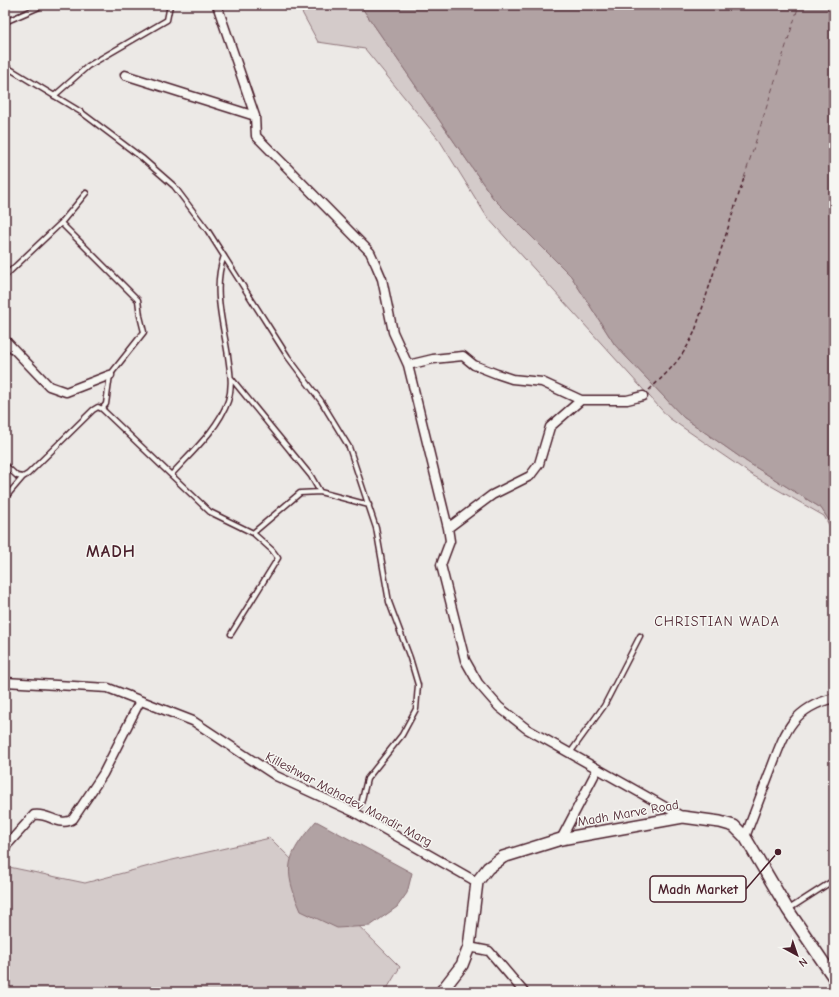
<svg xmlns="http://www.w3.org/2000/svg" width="839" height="997" font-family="'Comic Neue',sans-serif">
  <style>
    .green { fill: #d4cbca; stroke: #8f757a }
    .water { fill: #b1a2a3; stroke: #886e73 }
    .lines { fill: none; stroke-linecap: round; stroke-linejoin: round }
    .ferry { stroke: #6e4d55; stroke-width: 1; stroke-dasharray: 5 4; stroke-linecap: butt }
    .lane-casing { stroke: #4a1f2b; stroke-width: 7 }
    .street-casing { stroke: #4a1f2b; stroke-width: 11 }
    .secondary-casing { stroke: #4a1f2b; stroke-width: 14 }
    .path { stroke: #4a1f2b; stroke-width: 1.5; stroke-dasharray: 4 3; stroke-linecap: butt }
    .lane { stroke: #f6f6f2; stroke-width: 4 }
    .street { stroke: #f6f6f2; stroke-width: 8 }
    .secondary { stroke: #f6f6f2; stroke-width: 11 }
    .labels { text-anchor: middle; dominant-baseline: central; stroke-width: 3; stroke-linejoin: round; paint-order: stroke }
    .street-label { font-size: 13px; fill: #4a1f2b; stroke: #f6f6f2 }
    .neighbourhood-label { font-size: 14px; letter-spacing: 1px; fill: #4a1f2b; stroke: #f6f6f2 }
    .district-label { font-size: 17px; font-weight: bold; letter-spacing: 1px; fill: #4a1f2b; stroke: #f6f6f2 }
    .leader { fill: none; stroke: #4a1f2b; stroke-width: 1.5 }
    .callout-dot { fill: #4a1f2b; stroke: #f6f6f2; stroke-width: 1.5 }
    .callout { fill: #f6f6f2; stroke: #4a1f2b; stroke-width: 1.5 }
    .callout-label { font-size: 14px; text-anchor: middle; font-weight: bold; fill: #4a1f2b }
  </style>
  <rect width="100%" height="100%" fill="#ece9e6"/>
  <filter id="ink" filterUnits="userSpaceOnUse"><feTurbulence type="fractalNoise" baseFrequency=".025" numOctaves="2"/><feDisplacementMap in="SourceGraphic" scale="8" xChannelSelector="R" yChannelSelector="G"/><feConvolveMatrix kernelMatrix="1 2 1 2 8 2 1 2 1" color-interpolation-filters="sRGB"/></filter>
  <g filter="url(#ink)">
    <path class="green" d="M 298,5 L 360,5 L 493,198 L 571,276 L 615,345 L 683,417 L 747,462 L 821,508 L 834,528 L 834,534 L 824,516 L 752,475 L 669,418 L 487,217 L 440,141 L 365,49 L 318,42 Z
      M 270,838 L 400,967 L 385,992 L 5,992 L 5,864 L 9,867 L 85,883 L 168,861 Z"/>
    <path class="water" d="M 360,5 L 834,5 L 834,528 L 821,508 L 747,462 L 683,417 L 615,345 L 571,276 L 493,198 Z
      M 316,821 L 412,873 L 407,893 L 397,907 L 370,926 L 337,928 L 301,911 C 282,868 286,856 316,821 Z"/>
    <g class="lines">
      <path class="ferry" d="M 744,178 L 799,5"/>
      <defs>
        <path id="lane" d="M 5,22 L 44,5
          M 5,66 L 81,112 L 142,158 L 174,186 L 208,231 L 288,357 L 321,401 L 349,447 L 376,528 L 389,602 L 410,658 L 418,685 L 416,709 L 402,735 L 367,779 L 361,804 L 354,812
          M 54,96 L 88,66 L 167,20 L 170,5
          M 61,223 L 138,300 L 140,316 L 144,332 L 110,375 L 106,404 L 102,409
          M 5,276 L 61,223 L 86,193
          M 231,378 L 311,476 L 320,492
          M 5,465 L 17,476 L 23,477
          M 172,474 C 192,452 218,429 228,401 C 233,386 230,371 228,356 C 223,323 212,288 224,256
          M 5,498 L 23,477 L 28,474 L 93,410 L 98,407 L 102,409 L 210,512 L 253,533 L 272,550 L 278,558 L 231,634
          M 253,533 L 300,493 L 320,492 L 369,505
          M 570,753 L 604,706 L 640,636
          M 789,909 L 834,880"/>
        <path id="street" d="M 217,5 L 255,116 L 256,136 L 370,252 L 376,265 L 382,279 L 393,332 L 408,365 L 448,528 L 450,541 L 441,565 L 465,660 L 478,683 L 499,707 L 527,729 L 683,817
          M 125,75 L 255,116
          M 5,340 L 49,386 L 66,392 L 110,375
          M 408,365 L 433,359 L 463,356 L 474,365 L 497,374 L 512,379 L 542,382 L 581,400 L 627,400 L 643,396
          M 448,528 L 492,495 L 530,476 L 539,464 L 550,427 L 581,400
          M 5,682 L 108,688 L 193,721 L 276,776 L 354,812 L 477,882
          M 745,837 C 753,816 761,795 769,774 C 784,736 789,709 834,698
          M 561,839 L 597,770
          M 7,845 L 34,815 C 48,812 60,828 73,819 L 103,774 L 140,701
          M 469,947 L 489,951 L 524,992"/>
        <path id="secondary" d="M 441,992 L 462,965 L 469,947 L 477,882 L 488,868 L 503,857 L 561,839 L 683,817 L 720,822 L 734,826 L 745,837 L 788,910 L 834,978"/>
      </defs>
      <use href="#lane" class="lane-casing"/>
      <use href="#street" class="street-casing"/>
      <use href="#secondary" class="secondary-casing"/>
      <path class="path" d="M 649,390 C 670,370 683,358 695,331 L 744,178"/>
      <use href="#lane" class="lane"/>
      <use href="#street" class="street"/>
      <use href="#secondary" class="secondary"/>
    </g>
  </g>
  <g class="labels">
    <g class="street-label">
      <text transform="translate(349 799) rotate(28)">Killeshwar Mahadev Mandir Marg</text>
      <text transform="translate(628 813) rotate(-10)">Madh Marve Road</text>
    </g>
    <g class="neighbourhood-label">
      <text x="717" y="621">CHRISTIAN WADA</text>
    </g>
    <g class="district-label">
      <text x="111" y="551">MADH</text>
    </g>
  </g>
  <path class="leader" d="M778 852L746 889"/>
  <circle class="callout-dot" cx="778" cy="852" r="4"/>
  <rect class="callout" x="650" y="876" width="96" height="26" rx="4"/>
  <g class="callout-label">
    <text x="698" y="894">Madh Market</text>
  </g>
  <rect width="839" height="997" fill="none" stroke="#f6f6f2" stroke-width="20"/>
  <rect x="10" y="10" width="819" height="977" fill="none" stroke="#4a1f2b" stroke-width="1.5" filter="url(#ink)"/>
  <g transform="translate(797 955) rotate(140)" stroke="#f6f6f2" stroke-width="3" paint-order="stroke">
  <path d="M0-3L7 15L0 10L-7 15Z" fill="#4a1f2b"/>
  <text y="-6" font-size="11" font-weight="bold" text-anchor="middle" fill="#4a1f2b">N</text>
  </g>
</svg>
